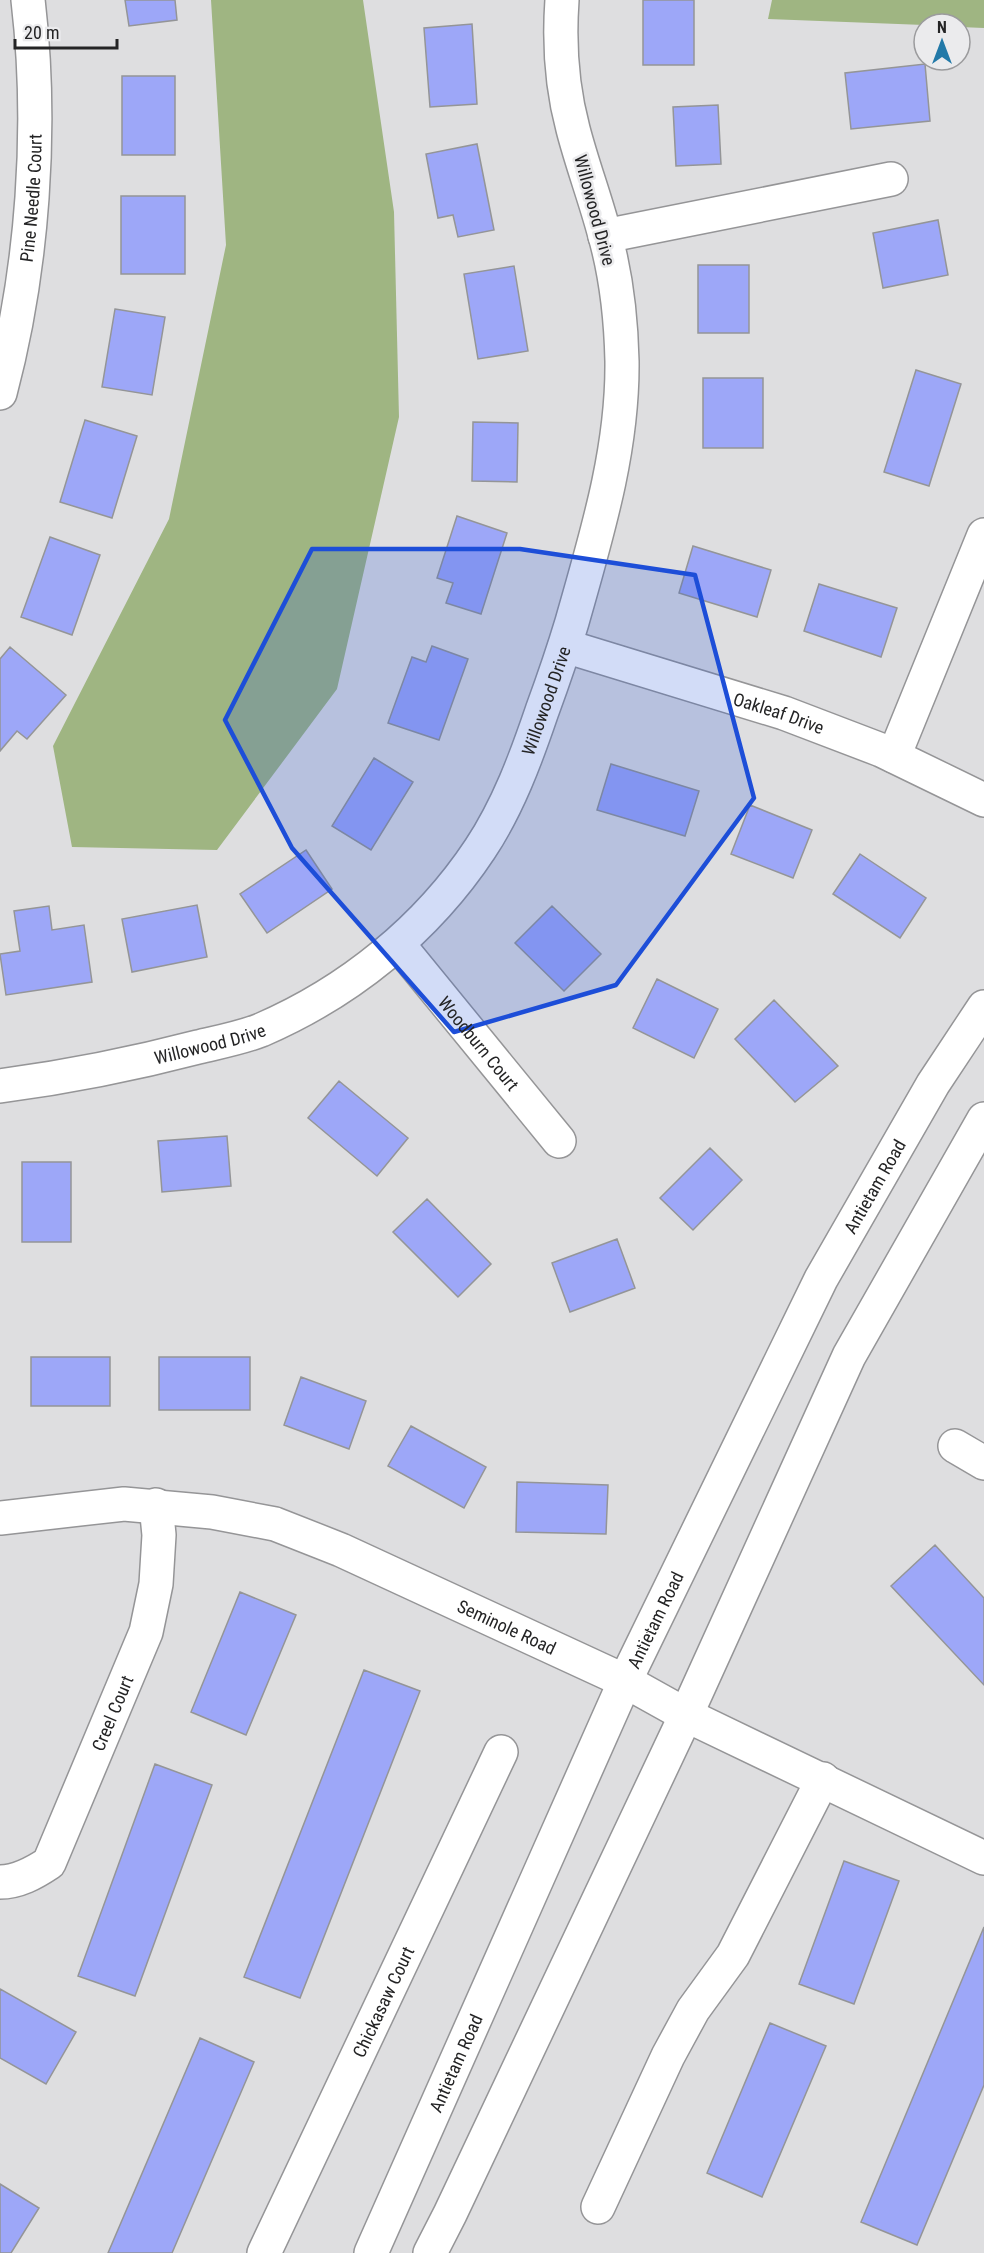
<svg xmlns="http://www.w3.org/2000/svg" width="984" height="2253" font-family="'Roboto Condensed',sans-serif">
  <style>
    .green { fill: #9fb582 }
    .building { fill: #9da7f8; stroke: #949597; stroke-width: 1.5 }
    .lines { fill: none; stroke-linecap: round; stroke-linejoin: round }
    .minor-casing { stroke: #959597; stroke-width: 36 }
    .minor { stroke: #fff; stroke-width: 33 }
    .marked { fill: #1d4ed8; fill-opacity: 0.2; stroke: #1d4ed8; stroke-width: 4.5; stroke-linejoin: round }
    .labels { text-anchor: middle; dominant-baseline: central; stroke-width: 5; stroke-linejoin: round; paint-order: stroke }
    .street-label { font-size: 18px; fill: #242425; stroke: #ebebed }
  </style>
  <rect width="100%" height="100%" fill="#dedee0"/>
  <path class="green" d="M 211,0 L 363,0 L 394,212 L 399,417 L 337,689 L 217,850 L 72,847 L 53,746 L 169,519 L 226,245 Z
    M 772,0 L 984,0 L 984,28 L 960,27 L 960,24 L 924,25 L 768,19 Z"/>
  <path class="building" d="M 125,0 L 175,0 L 177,20 L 129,26 Z
    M 643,0 L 694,0 L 694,65 L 643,65 Z
    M 472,24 L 477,104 L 430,107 L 424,28 Z
    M 925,64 L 930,121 L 851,129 L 845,73 Z
    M 122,76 L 175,76 L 175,155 L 122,155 Z
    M 718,105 L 721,164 L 676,166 L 673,107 Z
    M 477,144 L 494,230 L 458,237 L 453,215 L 438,218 L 426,154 Z
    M 121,196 L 185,196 L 185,274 L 121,274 Z
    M 938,220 L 948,275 L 883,288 L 873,233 Z
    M 698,265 L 749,265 L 749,333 L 698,333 Z
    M 514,266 L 528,351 L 478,359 L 464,274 Z
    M 115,309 L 165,317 L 152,395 L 102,387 Z
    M 916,370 L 961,384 L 929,486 L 884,472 Z
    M 703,378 L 763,378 L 763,448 L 703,448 Z
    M 85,420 L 137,436 L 112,518 L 60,502 Z
    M 473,422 L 518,423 L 517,482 L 472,481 Z
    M 457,516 L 507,533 L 481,614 L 446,603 L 453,583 L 437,578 Z
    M 50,537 L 100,555 L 72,635 L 21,617 Z
    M 693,546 L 771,570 L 757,617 L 679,593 Z
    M 819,584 L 897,608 L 881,657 L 804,631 Z
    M 432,646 L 468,659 L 439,740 L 388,723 L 412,657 L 426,662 Z
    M 10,647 L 66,695 L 27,739 L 17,731 L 0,751 L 0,659 Z
    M 374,758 L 413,782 L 371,850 L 332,826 Z
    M 611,764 L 699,791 L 685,836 L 597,810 Z
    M 750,805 L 812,830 L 793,878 L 731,854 Z
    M 306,850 L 332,889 L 267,933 L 240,894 Z
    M 860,854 L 926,898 L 900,938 L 833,894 Z
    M 197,905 L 207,957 L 132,972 L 122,919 Z
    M 49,906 L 52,930 L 84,925 L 92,982 L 6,995 L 0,954 L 20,951 L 14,911 Z
    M 552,906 L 601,954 L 564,991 L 515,943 Z
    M 657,979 L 718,1009 L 694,1058 L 633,1028 Z
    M 774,1000 L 838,1066 L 795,1102 L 735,1039 Z
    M 339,1081 L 408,1138 L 377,1176 L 308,1118 Z
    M 227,1136 L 231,1186 L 162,1192 L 158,1141 Z
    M 710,1148 L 742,1180 L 693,1230 L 660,1198 Z
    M 22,1162 L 71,1162 L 71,1242 L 22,1242 Z
    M 427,1199 L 491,1264 L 458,1297 L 393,1232 Z
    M 617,1239 L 635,1288 L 570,1312 L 552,1263 Z
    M 31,1357 L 110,1357 L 110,1406 L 31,1406 Z
    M 159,1357 L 250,1357 L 250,1410 L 159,1410 Z
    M 301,1377 L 366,1401 L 349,1449 L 284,1425 Z
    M 411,1426 L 486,1467 L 464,1508 L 388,1466 Z
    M 517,1482 L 608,1485 L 606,1534 L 516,1532 Z
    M 935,1545 L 984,1598 L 984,1685 L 891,1586 Z
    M 240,1592 L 296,1615 L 246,1735 L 191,1712 Z
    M 364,1670 L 420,1691 L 300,1998 L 244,1977 Z
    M 155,1764 L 212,1785 L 135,1996 L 78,1976 Z
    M 844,1861 L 899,1881 L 854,2004 L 799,1984 Z
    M 984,1927 L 984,2085 L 917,2245 L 861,2222 Z
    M 0,1989 L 76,2032 L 46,2084 L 0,2058 Z
    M 770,2023 L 826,2046 L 762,2197 L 707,2173 Z
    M 200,2038 L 254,2062 L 172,2253 L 108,2253 Z
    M 0,2184 L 39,2208 L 11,2253 L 0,2253 Z"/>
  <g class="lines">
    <defs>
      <g id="minor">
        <path d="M 605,236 L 891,179"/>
        <path id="s1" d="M 0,393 C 33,269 43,127 28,0"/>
        <path id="s2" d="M 565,646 L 784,713 L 881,750 L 984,800"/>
        <path d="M 894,756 L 984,535"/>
        <path id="s3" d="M 398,944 L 559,1141"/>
        <path id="s4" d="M 0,1086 C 67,1077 133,1064 198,1047 C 219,1042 241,1038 261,1030 C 349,992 427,929 480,849 C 508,807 526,758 542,711 C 553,681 563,652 572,622 C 596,537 623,451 622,361 C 621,318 616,273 604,232 C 595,198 582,164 573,129 C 562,88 559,42 562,0"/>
        <path d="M 955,1446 L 984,1463"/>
        <path id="s5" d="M 0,1518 L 124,1504 L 212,1512 L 275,1524 L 341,1550 L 625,1681 L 686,1715 L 984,1858"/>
        <path id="s6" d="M 0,1882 C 18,1882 34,1873 49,1863 L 146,1632 L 156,1584 L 159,1535 L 156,1505"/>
        <path d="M 598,2207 L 668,2056 L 693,2010 L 733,1955 L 823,1779"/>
        <path id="s7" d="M 264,2253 L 501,1752"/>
        <path id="s8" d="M 371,2253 L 625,1681 L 821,1279 L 933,1084 L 984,1007"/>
        <path d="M 430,2253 L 450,2214 L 686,1715 L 849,1356 L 984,1119"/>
      </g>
    </defs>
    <use href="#minor" class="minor-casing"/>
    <use href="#minor" class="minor"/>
  </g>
  <path class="marked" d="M 312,549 L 520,549 L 695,575 L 754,798 L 616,985 L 454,1032 L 292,848 L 225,720 Z"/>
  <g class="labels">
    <g class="street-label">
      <text stroke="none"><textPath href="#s1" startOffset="198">Pine Needle Court</textPath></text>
      <text transform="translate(595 210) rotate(75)">Willowood Drive</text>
      <text stroke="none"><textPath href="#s4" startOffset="718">Willowood Drive</textPath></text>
      <text stroke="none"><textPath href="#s2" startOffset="224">Oakleaf Drive</textPath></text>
      <text stroke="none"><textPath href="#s4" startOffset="214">Willowood Drive</textPath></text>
      <text stroke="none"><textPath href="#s3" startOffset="128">Woodburn Court</textPath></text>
      <text stroke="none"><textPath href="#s8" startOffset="1180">Antietam Road</textPath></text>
      <text stroke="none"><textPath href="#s8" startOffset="694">Antietam Road</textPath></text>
      <text stroke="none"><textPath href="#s5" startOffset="531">Seminole Road</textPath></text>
      <text stroke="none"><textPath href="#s6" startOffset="216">Creel Court</textPath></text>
      <text stroke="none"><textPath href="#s7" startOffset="278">Chickasaw Court</textPath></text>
      <text stroke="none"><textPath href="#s8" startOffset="208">Antietam Road</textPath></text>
    </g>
  </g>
  <g transform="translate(942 42)"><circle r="28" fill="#ebebed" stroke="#9b9b9d" stroke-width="1.5"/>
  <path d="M0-4.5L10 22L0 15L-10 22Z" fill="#2279a8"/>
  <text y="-9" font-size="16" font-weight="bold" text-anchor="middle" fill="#242425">N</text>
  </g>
  <path d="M15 39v9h102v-9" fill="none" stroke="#242425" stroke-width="3"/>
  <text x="24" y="39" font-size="18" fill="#242425" stroke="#ebebed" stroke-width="4.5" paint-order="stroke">20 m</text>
</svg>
